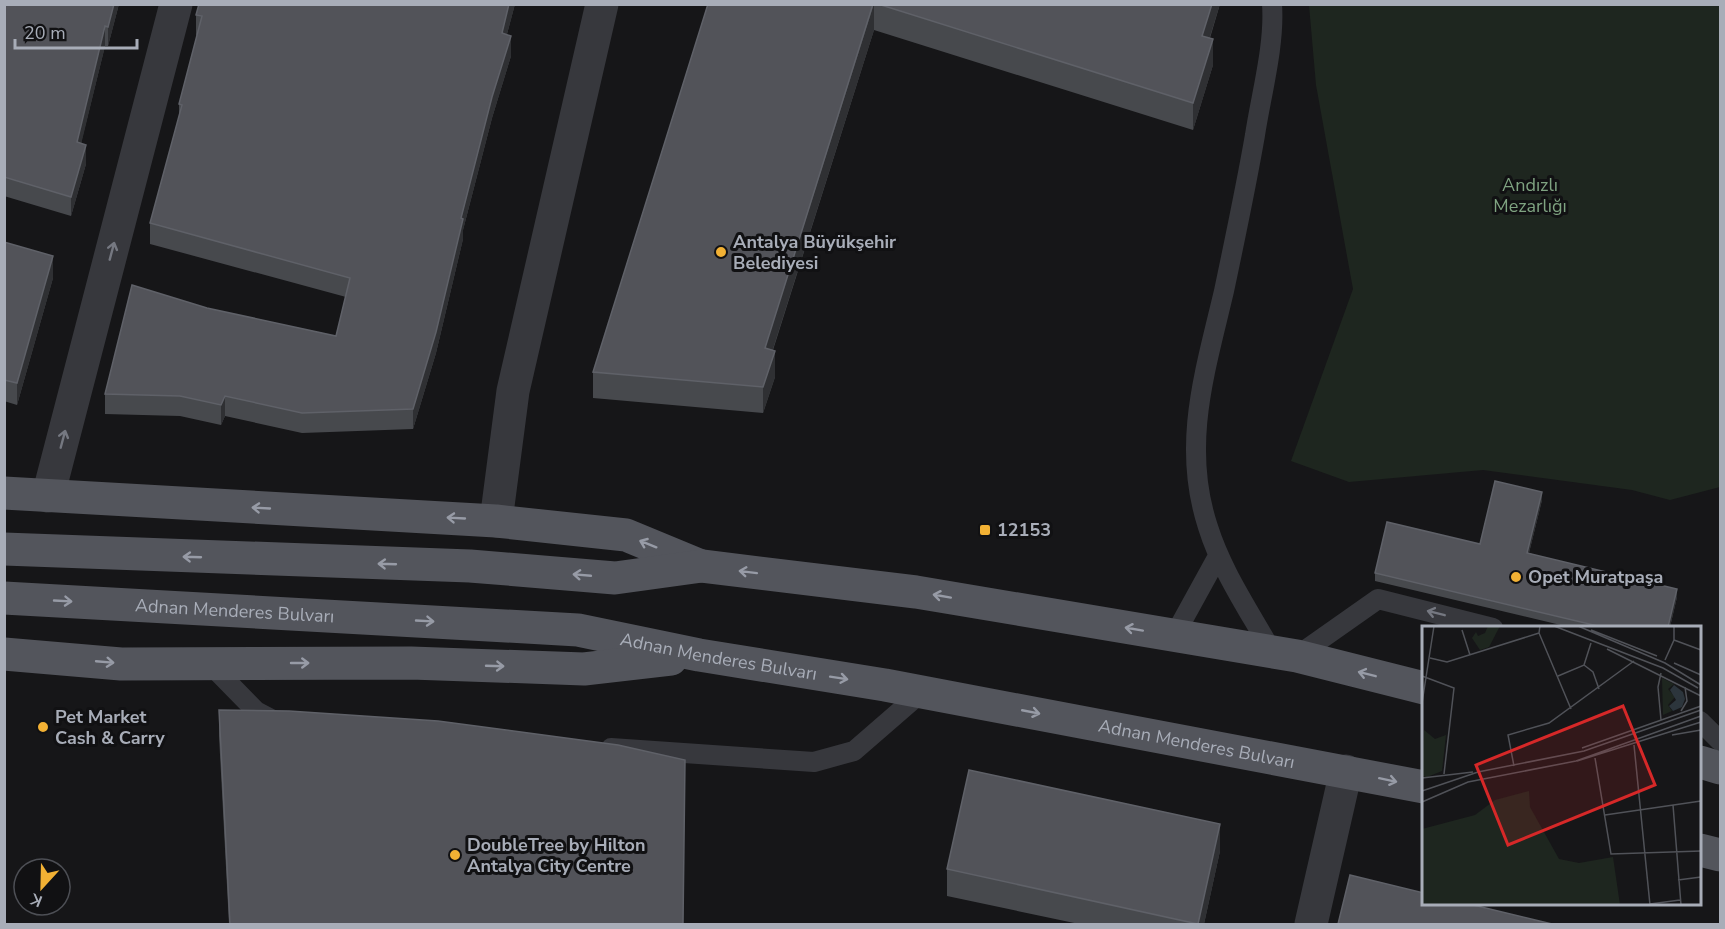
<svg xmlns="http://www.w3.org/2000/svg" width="1725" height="929" font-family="'Nunito Sans',sans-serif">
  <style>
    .green { fill: #1e261f }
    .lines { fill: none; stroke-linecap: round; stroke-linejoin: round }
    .service { stroke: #37383d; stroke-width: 20 }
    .minor { stroke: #37383d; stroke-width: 33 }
    .primary { stroke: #53555c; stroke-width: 33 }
    .wall { fill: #47494d }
    .shaded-wall { fill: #2f3033 }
    .building { fill: #525359; stroke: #5f6168; stroke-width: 1.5 }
    .oneway { stroke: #757881 }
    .oneway2 { stroke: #979ba6 }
    .poi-dot { fill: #f2b134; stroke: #111113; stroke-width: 2 }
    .labels { text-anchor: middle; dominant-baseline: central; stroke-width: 6; stroke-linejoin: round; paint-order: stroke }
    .park-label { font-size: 18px; fill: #7fa381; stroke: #111113 }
    .poi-label { font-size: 18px; font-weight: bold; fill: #a8adb8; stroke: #111113; text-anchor: start }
    .street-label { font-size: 18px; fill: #a8adb8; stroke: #111113 }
    .inset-road { fill: none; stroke: #505258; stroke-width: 1.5 }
    .view { fill: #d62828; fill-opacity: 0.15; stroke: #d62828; stroke-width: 3 }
    .inset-edge { fill: none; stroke: #a8adb8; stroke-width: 3 }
  </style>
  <rect width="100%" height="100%" fill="#161618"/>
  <path class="green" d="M 1309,5 L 1720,5 L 1720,487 L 1670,500 L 1632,490 L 1483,470 L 1349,482 L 1291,461 L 1353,289 L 1316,85 Z"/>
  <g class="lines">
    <path class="service" d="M 1272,4 C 1275,45 1261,95 1255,135 C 1246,187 1235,239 1224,291 C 1205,372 1181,445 1208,527 C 1222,572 1250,612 1272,652
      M 1174,636 L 1218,556
      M 1297,656 L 1378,599 L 1493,628
      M 210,664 L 256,711 L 277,722
      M 1700,721 L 1720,741
      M 611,748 L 814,762 L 854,751 L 922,692"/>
    <path class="minor" d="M 48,496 L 176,4
      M 496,521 L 513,391 L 602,4
      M 1311,924 L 1346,771"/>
    <g class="primary">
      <path d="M 4,493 L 496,521 L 626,535 L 701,566"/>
      <path d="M 4,549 L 470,566 L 615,578 L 702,566 L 916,592 L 1297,656 L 1424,688"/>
      <path id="s1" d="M 4,598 L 578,630 L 699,655 L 885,685 L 1424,787"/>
      <path d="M 4,654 L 121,664 L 411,663 L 584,669 L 671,659"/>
      <path d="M 1700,762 L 1720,768"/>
      <path d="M 1700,850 L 1720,855"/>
    </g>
  </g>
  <path class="wall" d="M 4,4 L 119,4 L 108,46 L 105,46 L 81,143 L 86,164 L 71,216 L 4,196 Z
    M 515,4 L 507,34 L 511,56 L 492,118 L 463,230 L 463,239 L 436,353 L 413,429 L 302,433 L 225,416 L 221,425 L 180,416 L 105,414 L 105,394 L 207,308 L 336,336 L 346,297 L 150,244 L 150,223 L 179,117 L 179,104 L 197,35 L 196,35 L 196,15 Z
    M 708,4 L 1220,4 L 1210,38 L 1213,65 L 1193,130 L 874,30 L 773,350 L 775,377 L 763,413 L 593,398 L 593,372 Z
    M 4,242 L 53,278 L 17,405 L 4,401 Z
    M 1542,500 L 1529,553 L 1677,597 L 1670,627 L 1569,627 L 1375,581 L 1375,573 L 1480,544 Z
    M 219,710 L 683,924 L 229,924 L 219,736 Z
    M 1220,851 L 1204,924 L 1079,924 L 947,896 L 947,869 Z"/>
  <path class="shaded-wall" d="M 114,4 L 119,4 L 108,46 L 108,27 Z
    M 509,4 L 515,4 L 502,53 L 502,33 Z
    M 874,4 L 874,30 L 765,374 L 765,348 Z
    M 1212,4 L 1220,4 L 1202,62 L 1202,36 Z
    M 105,26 L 105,46 L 77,161 L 77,142 Z
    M 511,36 L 511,56 L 492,118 L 463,230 L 463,239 L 436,353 L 413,429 L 413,409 L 492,97 Z
    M 1213,39 L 1213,65 L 1193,130 L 1193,103 Z
    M 86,145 L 86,164 L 71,216 L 71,197 Z
    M 53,256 L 53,278 L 17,405 L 17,383 Z
    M 775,351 L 775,377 L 763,413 L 763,387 Z
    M 225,396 L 225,416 L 221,425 L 221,405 Z
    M 1542,492 L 1542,500 L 1527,561 L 1527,553 Z
    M 1677,589 L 1677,597 L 1670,627 L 1668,627 Z
    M 1220,824 L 1220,851 L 1204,924 L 1198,924 Z"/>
  <path class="building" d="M 4,4 L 114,4 L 108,27 L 105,26 L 77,142 L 86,145 L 71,197 L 4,177 Z
    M 199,4 L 509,4 L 502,33 L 511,36 L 492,97 L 461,218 L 463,219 L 436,332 L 413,409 L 302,413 L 225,396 L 221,405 L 180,396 L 105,394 L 132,285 L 207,308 L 336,336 L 350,278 L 150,223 L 182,105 L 179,104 L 202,16 L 196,15 Z
    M 708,4 L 873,4 L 765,348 L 775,351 L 763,387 L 593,372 Z
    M 878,4 L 1212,4 L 1202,36 L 1213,39 L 1193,103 Z
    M 4,242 L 53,256 L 17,383 L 4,380 Z
    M 1495,481 L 1542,492 L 1527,553 L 1677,589 L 1668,627 L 1602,627 L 1375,573 L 1387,522 L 1480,544 Z
    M 219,710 L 289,711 L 438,721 L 618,745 L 685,760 L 683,924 L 230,924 Z
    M 969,770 L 1220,824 L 1198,924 L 947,869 Z
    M 1350,875 L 1424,893 L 1424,903 L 1465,903 L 1552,924 L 1338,924 Z"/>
  <defs><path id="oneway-shaft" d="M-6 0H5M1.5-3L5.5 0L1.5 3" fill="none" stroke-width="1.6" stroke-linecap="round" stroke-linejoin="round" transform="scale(1.5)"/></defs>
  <g class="oneway">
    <use href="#oneway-shaft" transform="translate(112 251) rotate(-75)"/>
    <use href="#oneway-shaft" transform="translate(63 439) rotate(-75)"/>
    <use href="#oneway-shaft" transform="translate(1436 613) rotate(-166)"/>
  </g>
  <g class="oneway2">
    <use href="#oneway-shaft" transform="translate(261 508) rotate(-177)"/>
    <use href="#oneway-shaft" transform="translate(456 518) rotate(-177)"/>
    <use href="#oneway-shaft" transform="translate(648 544) rotate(-158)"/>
    <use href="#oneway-shaft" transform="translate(192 557) rotate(-178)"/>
    <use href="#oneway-shaft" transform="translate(387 564) rotate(-178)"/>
    <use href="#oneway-shaft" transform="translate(748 572) rotate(-173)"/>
    <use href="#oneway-shaft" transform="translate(582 575) rotate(-175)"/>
    <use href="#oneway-shaft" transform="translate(942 596) rotate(-170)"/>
    <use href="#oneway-shaft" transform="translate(63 601) rotate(3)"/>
    <use href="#oneway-shaft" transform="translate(425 621) rotate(3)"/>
    <use href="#oneway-shaft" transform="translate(1134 629) rotate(-170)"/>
    <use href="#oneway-shaft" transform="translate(105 662) rotate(5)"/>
    <use href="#oneway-shaft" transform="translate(300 663)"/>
    <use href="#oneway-shaft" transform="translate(495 666) rotate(2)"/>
    <use href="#oneway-shaft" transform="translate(1367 674) rotate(-166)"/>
    <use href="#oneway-shaft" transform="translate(839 678) rotate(9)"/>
    <use href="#oneway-shaft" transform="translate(1031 712) rotate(11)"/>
    <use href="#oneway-shaft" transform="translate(1388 780) rotate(12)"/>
  </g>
  <g class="poi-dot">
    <circle cx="721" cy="252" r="6"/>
    <rect x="979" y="524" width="12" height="12" rx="3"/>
    <circle cx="1516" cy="577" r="6"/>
    <circle cx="43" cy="727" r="6"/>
    <circle cx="455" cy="855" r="6"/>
  </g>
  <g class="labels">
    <g class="park-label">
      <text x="1530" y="185">Andızlı<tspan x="1530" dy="21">Mezarlığı</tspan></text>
    </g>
    <g class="poi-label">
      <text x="733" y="242">Antalya Büyükşehir<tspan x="733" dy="21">Belediyesi</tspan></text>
      <text x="997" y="530">12153</text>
      <text x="1528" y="577">Opet Muratpaşa</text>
      <text x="55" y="717">Pet Market<tspan x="55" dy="21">Cash &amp; Carry</tspan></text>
      <text x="467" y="845">DoubleTree by Hilton<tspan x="467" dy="21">Antalya City Centre</tspan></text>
    </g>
    <g class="street-label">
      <text stroke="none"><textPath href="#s1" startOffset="231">Adnan Menderes Bulvarı</textPath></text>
      <text stroke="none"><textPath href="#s1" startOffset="718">Adnan Menderes Bulvarı</textPath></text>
      <text stroke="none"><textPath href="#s1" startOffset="1204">Adnan Menderes Bulvarı</textPath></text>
    </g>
  </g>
  <g transform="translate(1422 626)">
    <rect width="279" height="279" fill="#161618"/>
    <path d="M 66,0 L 78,0 L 67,21 L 58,24 L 50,12 L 54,6 L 56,10 L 63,7 ZM 240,52 L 252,58 L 246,63 L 253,71 L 246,79 L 250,85 L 241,89 ZM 2,104 L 13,113 L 24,109 L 20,145 L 5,151 L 0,150 ZM 107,165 L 108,181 L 137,233 L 157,237 L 191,231 L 198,279 L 0,279 L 0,203 L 53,189 L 73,174 Z" fill="#1e261f"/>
    <path d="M 252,59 L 261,66 L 263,73 L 260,81 L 251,85 L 247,80 L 254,74 L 248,64 Z" fill="#2c353c"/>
    <path class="inset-road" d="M 118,0 L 117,7 L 149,83M 132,0 L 241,42 L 276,62M 156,0 L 243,37 L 279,59M 40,4 L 48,29M 169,4 L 235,30M 252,14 L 279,24M 185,23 L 279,70M 8,32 L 25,36 L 117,7M 243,34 L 252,14 L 252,0M 252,37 L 279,49M 162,39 L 169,17M 239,47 L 236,61 L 239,94M 0,50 L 32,62 L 22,148M 136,50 L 162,39 L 171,46 L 177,63M 0,77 L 12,0M 259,85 L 265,75 L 263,61M 250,109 L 279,104M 212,119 L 228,279M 160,122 L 279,80M 173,132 L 189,228 L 279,225M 155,135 L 279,96M 92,140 L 86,109 L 127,97 L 212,35M 0,152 L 51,146M 0,165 L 56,146 L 162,125 L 279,84M 0,176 L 46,156 L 154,135 L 279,90M 251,179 L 259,279M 183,189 L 279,175M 256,254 L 279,251M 228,278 L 258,274"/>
    <path class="view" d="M 201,80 L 233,159 L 86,219 L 54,139 Z"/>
    <rect width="279" height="279" class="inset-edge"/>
  </g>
  <rect width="1725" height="929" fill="none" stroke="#a8adb8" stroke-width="12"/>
  <g transform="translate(42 887) rotate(202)"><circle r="28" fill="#111113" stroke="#4d4f55" stroke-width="1.5"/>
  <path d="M0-4.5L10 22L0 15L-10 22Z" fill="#f2b134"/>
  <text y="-9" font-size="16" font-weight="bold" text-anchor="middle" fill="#a8adb8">K</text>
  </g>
  <path d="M15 39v9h122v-9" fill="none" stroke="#a8adb8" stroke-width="3"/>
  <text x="24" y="39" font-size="18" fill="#a8adb8" stroke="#111113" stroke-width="4.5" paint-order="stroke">20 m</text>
</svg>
